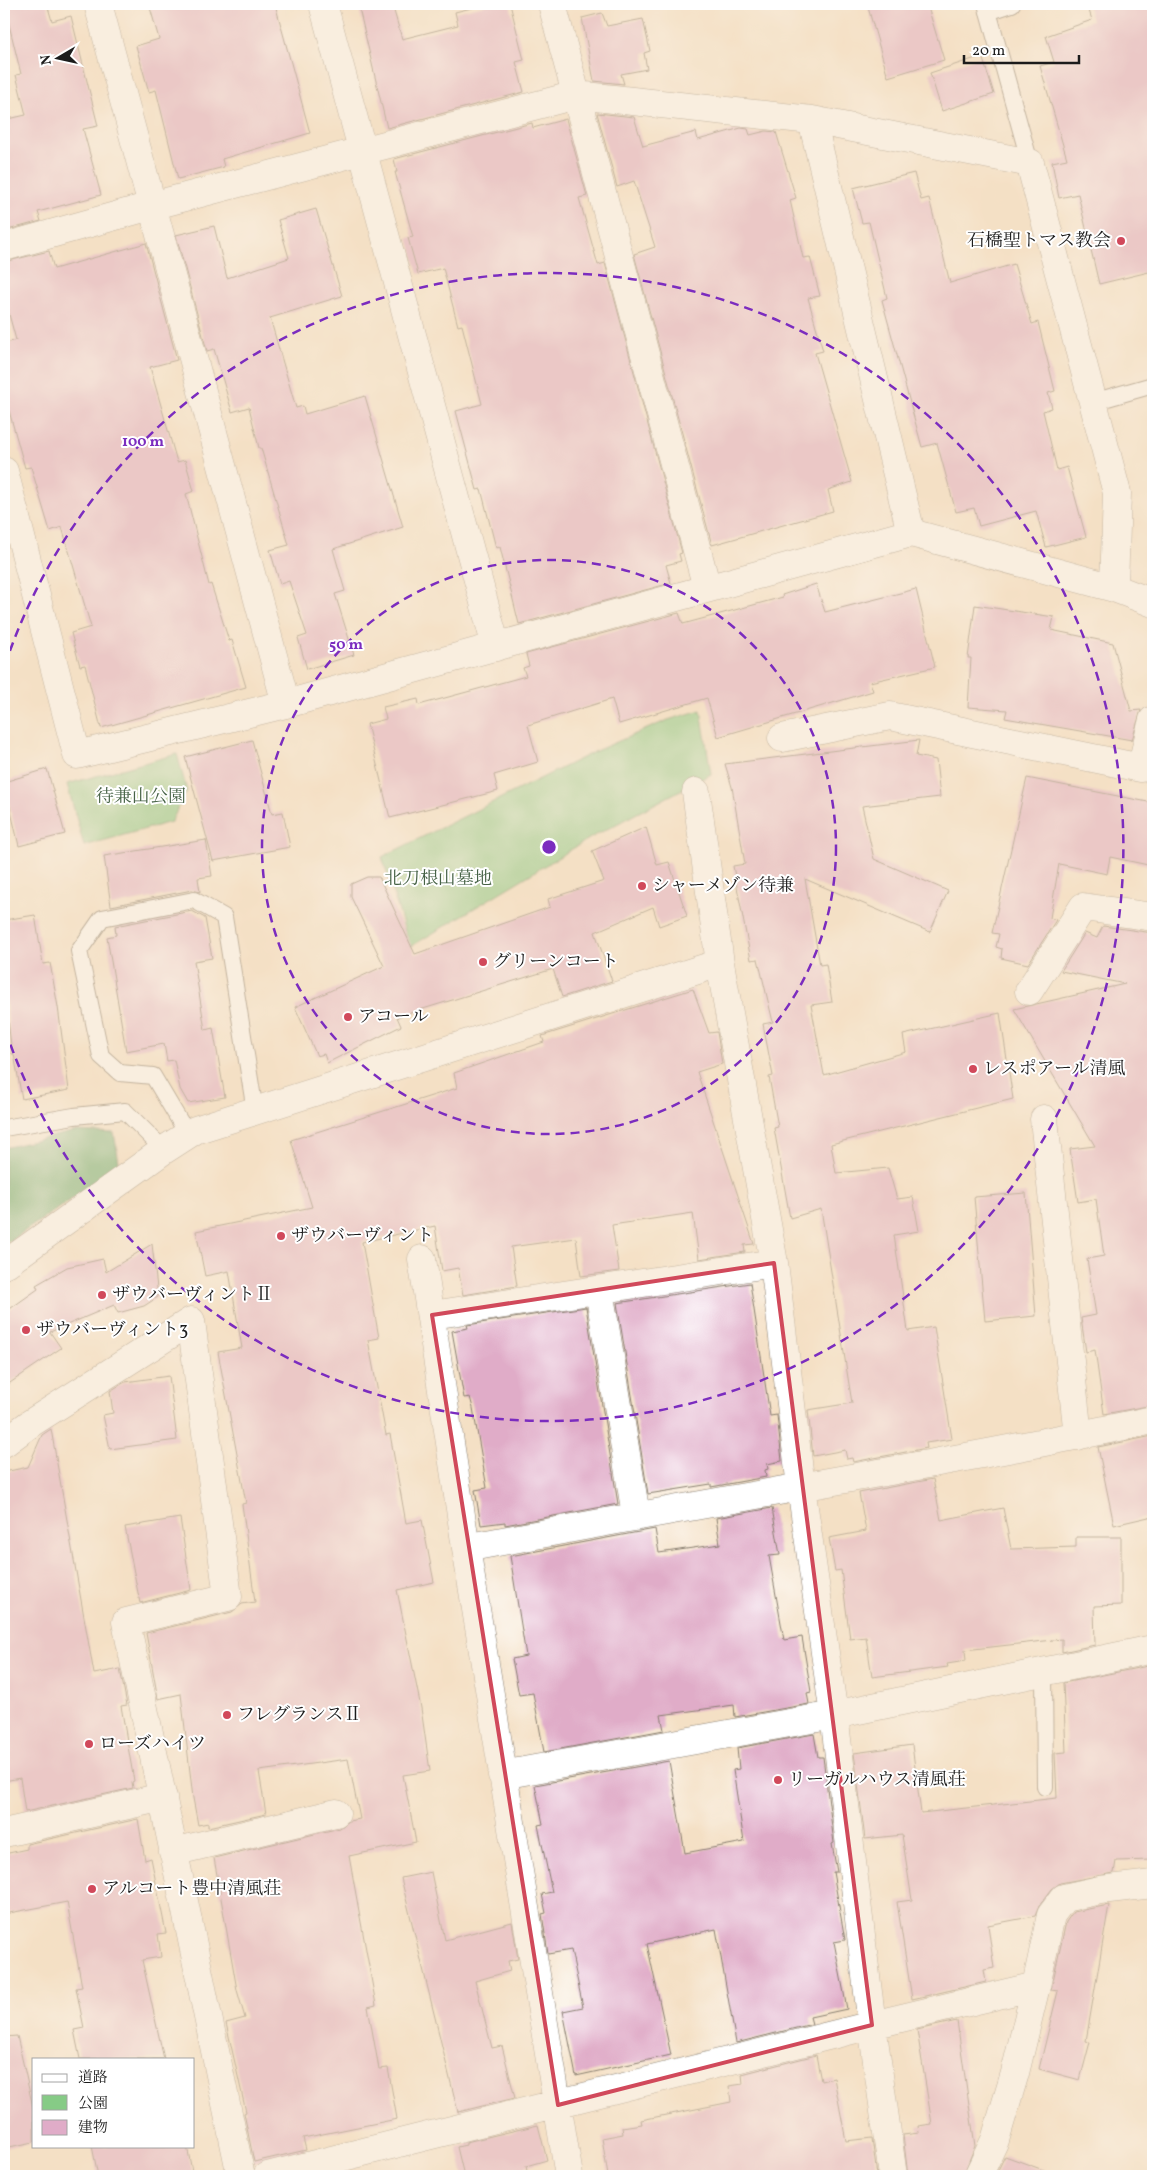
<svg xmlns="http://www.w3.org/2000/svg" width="1157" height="2180" font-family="Vollkorn,'Noto Serif JP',serif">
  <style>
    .green { fill: #86cb86; stroke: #517451 }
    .forest { fill: #6caf73; stroke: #446648 }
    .building { fill: #e0acc8 }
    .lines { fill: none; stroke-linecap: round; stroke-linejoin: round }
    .service-casing { stroke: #887e70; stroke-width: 18 }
    .minor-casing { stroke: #887e70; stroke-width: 29 }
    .service { stroke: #fff; stroke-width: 16 }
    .minor { stroke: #fff; stroke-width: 28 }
    .marked { fill: none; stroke: #d1495b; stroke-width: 4; stroke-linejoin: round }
    .ring { fill: none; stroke: #7b2cbf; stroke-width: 2.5; stroke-dasharray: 9 6 }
    .poi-dot { fill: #d1495b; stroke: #fff; stroke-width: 2 }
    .labels { text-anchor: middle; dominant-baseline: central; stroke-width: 4; stroke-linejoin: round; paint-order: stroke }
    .poi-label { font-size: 18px; fill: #1c1c1c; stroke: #fff; text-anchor: start }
    .park-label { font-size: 18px; fill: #466246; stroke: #fff }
    .centre { fill: #7b2cbf; stroke: #fff; stroke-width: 2.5 }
    .ring-label { font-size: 15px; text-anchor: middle; font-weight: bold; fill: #7b2cbf; stroke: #fff; stroke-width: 4; stroke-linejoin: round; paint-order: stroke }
  </style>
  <rect width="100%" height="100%" fill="#fff"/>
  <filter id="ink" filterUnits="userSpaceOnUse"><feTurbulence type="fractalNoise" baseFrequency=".02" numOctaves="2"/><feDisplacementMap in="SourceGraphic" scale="10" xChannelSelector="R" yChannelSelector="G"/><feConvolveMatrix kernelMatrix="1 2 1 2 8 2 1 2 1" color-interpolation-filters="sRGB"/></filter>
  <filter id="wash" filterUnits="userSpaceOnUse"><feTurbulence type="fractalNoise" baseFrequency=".0096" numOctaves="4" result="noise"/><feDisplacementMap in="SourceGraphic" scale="20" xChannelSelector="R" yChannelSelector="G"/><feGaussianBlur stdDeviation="1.12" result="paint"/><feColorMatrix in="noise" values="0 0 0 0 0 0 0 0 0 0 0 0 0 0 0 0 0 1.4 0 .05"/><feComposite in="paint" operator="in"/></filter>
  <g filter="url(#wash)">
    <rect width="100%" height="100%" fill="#f4e0c5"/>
    <path class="green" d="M 701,710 L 711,774 L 592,837 L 410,947 L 382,857 L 598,750 L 668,720 Z
      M 177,754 L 187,791 L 171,822 L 84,846 L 67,784 Z"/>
    <path class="forest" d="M 76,1131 L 114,1133 L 119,1162 L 90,1187 L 4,1245 L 4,1148 Z"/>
    <g id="blocks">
      <path class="building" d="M 4,4 L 47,4 L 52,21 L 71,16 L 98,126 L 83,129 L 101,195 L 38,212 L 41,221 L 4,231 L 4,120 L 26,115 L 16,75 L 21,74 Z
        M 149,4 L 275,4 L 310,133 L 222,159 L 224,167 L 178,179 L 156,90 L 149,92 L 136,46 L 159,39 Z
        M 358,4 L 392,4 L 402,39 L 458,25 L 455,12 L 488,4 L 510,4 L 524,60 L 516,62 L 524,92 L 387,128 Z
        M 867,4 L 927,4 L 944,60 L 888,77 Z
        M 1087,4 L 1148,4 L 1153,19 L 1153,271 L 1099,284 L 1078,194 L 1059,198 L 1052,162 L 1067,159 L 1040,66 L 1054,62 L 1046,36 L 1092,20 Z
        M 602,13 L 607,26 L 643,19 L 650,51 L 644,53 L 647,69 L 621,74 L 624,84 L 594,81 L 582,18 Z
        M 982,56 L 994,94 L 942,111 L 930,73 Z
        M 597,113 L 634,117 L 643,146 L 696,132 L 698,140 L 741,128 L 748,129 L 750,135 L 766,131 L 776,132 L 796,198 L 790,200 L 803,258 L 810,257 L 820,296 L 808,298 L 823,351 L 815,353 L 852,482 L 828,490 L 833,511 L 712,545 L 634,254 L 655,247 L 634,181 L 617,187 Z
        M 566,119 L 587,196 L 579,198 L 598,265 L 605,263 L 682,553 L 679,554 L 681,561 L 666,565 L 671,583 L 519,624 L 500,547 L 496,548 L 481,489 L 477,490 L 456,411 L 482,404 L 462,325 L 458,326 L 443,268 L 418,274 L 408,238 L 413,237 L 395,172 L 397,172 L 394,159 L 532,123 L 533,128 Z
        M 914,173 L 921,200 L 929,198 L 950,283 L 1014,264 L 1032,324 L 1038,322 L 1055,391 L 1048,393 L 1052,408 L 1043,411 L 1057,470 L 1067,467 L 1086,537 L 1046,547 L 1036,511 L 979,526 L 974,508 L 956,512 L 937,443 L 922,447 L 882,300 L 887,298 L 869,222 L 862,223 L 853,188 Z
        M 316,209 L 342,296 L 270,318 L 296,408 L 303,406 L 305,414 L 365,396 L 403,527 L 333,549 L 345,591 L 335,594 L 354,655 L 307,669 L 298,638 L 307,635 L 289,581 L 280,584 L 270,550 L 289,545 L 261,448 L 259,448 L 249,407 L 232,412 L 214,349 L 207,351 L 176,235 L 214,226 L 227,278 L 289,258 L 278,220 Z
        M 146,243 L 177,360 L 150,367 L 177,462 L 185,460 L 194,491 L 186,494 L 209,585 L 211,584 L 229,641 L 232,640 L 246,687 L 101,728 L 85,665 L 80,666 L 71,633 L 91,627 L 62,527 L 50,531 L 31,467 L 25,468 L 4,393 L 4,344 L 16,340 L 4,296 L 4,262 L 49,251 L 54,269 Z
        M 816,584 L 825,612 L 916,589 L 935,667 L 870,682 L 873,691 L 718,737 L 707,698 L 619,724 L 612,699 L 528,725 L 538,762 L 494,775 L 498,791 L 390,818 L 367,724 L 386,719 L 383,707 L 418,699 L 419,705 L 526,676 L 523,668 L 529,666 L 526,654 L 679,613 L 683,624 L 783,597 L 782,595 Z
        M 975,605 L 1054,617 L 1051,630 L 1113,643 L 1131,711 L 1141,710 L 1132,740 L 1005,718 L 1007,710 L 968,707 L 971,658 L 968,658 Z
        M 252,740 L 272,814 L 283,812 L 290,847 L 213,861 L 185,757 Z
        M 919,740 L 916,756 L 936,760 L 940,797 L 862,806 L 874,859 L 948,891 L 930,932 L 805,879 L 820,965 L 826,964 L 832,1002 L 811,1005 L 824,1075 L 906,1052 L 903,1035 L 1000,1013 L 1013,1099 L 831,1144 L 836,1173 L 888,1168 L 897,1199 L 913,1197 L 919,1231 L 894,1235 L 908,1331 L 934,1327 L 952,1439 L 926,1443 L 927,1448 L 853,1462 L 852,1458 L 847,1459 L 845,1450 L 813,1456 L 808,1410 L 852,1403 L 821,1209 L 790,1218 L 774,1128 L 778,1127 L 769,1077 L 773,1076 L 763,1024 L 773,1022 L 758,959 L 751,960 L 733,866 L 745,864 L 732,787 L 725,764 Z
        M 47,769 L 65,834 L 19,846 L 4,782 Z
        M 1027,778 L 1153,803 L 1153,866 L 1110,857 L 1107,874 L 1059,864 L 1050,918 L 1056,920 L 1028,964 L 1001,958 L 1002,949 L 996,947 L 999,934 L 992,933 Z
        M 646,827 L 657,865 L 669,862 L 687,916 L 659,926 L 653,907 L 595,932 L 612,981 L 562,997 L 553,969 L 397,1017 L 401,1026 L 327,1063 L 324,1054 L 317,1056 L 295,1007 L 384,966 L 351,897 L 351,884 L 367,877 L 379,877 L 415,954 L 550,907 L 548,899 L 604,881 L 592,851 Z
        M 206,840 L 212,876 L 198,878 L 200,892 L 192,890 L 111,906 L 104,856 Z
        M 192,911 L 205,918 L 212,958 L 194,961 L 205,1030 L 213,1028 L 225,1097 L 188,1103 L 180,1089 L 174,1060 L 167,1061 L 164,1044 L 126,1051 L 107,937 L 116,935 L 115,926 Z
        M 35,915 L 43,964 L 50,963 L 58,1007 L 69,1090 L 22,1099 L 14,1054 L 12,1054 L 4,986 L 4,920 Z
        M 1103,926 L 1153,933 L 1153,1405 L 1104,1414 L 1095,1350 L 1086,1352 L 1081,1318 L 1096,1315 L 1087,1259 L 1104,1256 L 1096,1199 L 1078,1202 L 1070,1149 L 1095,1146 L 1014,1009 L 1125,984 L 1061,971 L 1085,933 L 1097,938 Z
        M 693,989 L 709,1033 L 717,1032 L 722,1064 L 697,1072 L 754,1244 L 744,1245 L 745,1252 L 699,1259 L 693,1213 L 612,1225 L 619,1271 L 581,1276 L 576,1238 L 511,1247 L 517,1286 L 463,1295 L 458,1268 L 442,1271 L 435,1226 L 362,1242 L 379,1338 L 368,1340 L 386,1435 L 390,1434 L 406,1523 L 422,1520 L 434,1582 L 397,1590 L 421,1708 L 430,1771 L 403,1775 L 416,1842 L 349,1856 L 376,2005 L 368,2007 L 379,2069 L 388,2068 L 397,2119 L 303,2138 L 306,2150 L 254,2162 L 244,2113 L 246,2112 L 226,2023 L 245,2018 L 237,1990 L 214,1858 L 340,1828 L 349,1821 L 360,1819 L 348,1759 L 259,1771 L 266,1814 L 208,1827 L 208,1823 L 198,1825 L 193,1798 L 181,1694 L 158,1699 L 146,1633 L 232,1612 L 242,1604 L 255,1602 L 242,1504 L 246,1503 L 218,1352 L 242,1348 L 229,1271 L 205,1276 L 196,1231 L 312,1207 L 291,1140 L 457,1088 L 454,1073 L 544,1042 L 542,1036 Z
        M 1026,1193 L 1036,1316 L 985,1321 L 974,1197 Z
        M 152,1244 L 158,1297 L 144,1306 L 118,1313 L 114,1305 L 50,1332 L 61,1348 L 4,1387 L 4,1313 L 38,1289 L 36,1285 L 67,1267 L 103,1259 L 106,1272 Z
        M 750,1283 L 770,1416 L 777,1415 L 782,1461 L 767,1464 L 768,1469 L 765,1470 L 766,1477 L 711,1487 L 711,1484 L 648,1494 L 617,1303 Z
        M 586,1307 L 618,1504 L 505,1525 L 505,1522 L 481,1525 L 475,1490 L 487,1488 L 473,1408 L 470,1397 L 464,1398 L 452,1331 L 468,1328 L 467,1325 Z
        M 169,1376 L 177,1440 L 110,1449 L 103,1415 L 113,1413 L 110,1391 L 125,1382 Z
        M 51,1429 L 94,1674 L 120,1669 L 127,1705 L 121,1706 L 134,1781 L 132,1782 L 133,1788 L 25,1812 L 20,1778 L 4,1781 L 4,1472 L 28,1467 L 42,1435 Z
        M 1153,1436 L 1153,1516 L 1114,1525 L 1098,1447 Z
        M 933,1479 L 941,1520 L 1003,1508 L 1011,1549 L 1076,1547 L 1076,1537 L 1121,1537 L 1121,1605 L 1094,1606 L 1095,1645 L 1062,1652 L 1062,1639 L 965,1650 L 966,1661 L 947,1664 L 948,1667 L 872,1677 L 866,1637 L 850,1639 L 841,1570 L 835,1571 L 829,1538 L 866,1531 L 859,1493 Z
        M 772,1508 L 780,1555 L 769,1556 L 784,1640 L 802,1637 L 811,1692 L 807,1693 L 809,1704 L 735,1717 L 734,1705 L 661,1715 L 664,1730 L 544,1752 L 533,1693 L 519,1695 L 512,1659 L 526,1656 L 510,1556 L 655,1529 L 659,1553 L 720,1544 L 716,1518 Z
        M 180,1518 L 191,1590 L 140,1603 L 125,1527 Z
        M 1153,1665 L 1153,1860 L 1116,1861 L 1114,1873 L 1060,1883 L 1052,1889 L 1039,1906 L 1035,1916 L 988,1925 L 994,1968 L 984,1970 L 986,1982 L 912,1999 L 897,1902 L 912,1900 L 902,1835 L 865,1839 L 854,1753 L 912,1745 L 921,1813 L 1057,1798 L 1055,1753 L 1066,1752 L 1063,1683 Z
        M 814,1734 L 818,1757 L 823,1757 L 834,1843 L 832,1844 L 837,1872 L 833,1872 L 845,1940 L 834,1942 L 847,2009 L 810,2017 L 812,2024 L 736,2043 L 716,1929 L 647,1944 L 671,2055 L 576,2076 L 563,2011 L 583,2007 L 571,1950 L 548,1954 L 542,1914 L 546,1913 L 542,1894 L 552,1892 L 538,1825 L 543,1824 L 535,1785 L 669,1761 L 685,1853 L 744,1842 L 733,1770 L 739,1769 L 737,1748 Z
        M 138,1819 L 145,1860 L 151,1858 L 166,1933 L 158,1934 L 161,1957 L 142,1960 L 164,2059 L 80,2059 L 74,2030 L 84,2028 L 76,1988 L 82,1987 L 67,1902 L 4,1914 L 4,1854 L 27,1849 L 27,1844 Z
        M 431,1872 L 445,1940 L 512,1922 L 518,1959 L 508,1961 L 510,1971 L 475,1981 L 492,2048 L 502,2046 L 515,2098 L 458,2112 L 401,1878 Z
        M 1109,1905 L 1086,2041 L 1090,2042 L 1080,2080 L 1039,2069 L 1058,1991 L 1051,1990 L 1066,1922 L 1073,1912 Z
        M 957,2021 L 975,2146 L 963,2176 L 908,2176 L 903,2135 L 919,2133 L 918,2126 L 932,2124 L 917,2030 Z
        M 17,2036 L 34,2112 L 34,2142 L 4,2148 L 4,2037 Z
        M 816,2055 L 821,2081 L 834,2078 L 846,2141 L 872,2138 L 877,2176 L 608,2176 L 602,2138 L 623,2134 L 622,2127 L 642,2124 L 641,2120 L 731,2102 L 729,2086 L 743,2084 L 742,2074 Z
        M 538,2125 L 547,2160 L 526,2166 L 528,2176 L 464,2176 L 457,2147 L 466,2145 L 466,2142 Z
        M 92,2146 L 187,2146 L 193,2176 L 98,2176 Z
        M 1005,2156 L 1049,2172 L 1049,2176 L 995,2176 Z"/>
    </g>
  </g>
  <g filter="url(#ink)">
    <use href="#blocks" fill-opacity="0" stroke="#887e70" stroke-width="1"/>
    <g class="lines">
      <defs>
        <path id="service" d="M 986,4 L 1030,163
          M 988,12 L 1012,4
          M 1093,402 L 1153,385
          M 4,1128 L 74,1116 L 125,1111 L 164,1150
          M 188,1135 L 153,1076 L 120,1073 L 101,1056 L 79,951 L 102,918 L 194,900 L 224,917 L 255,1111
          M 1044,1672 L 1045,1787"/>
        <path id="minor" d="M 98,4 L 286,704
          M 323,4 L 496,647
          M 552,4 L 707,588
          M 812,120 L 911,533
          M 4,247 L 151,206 L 576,95 L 812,120 L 1030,163 L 1117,493 L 1114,588
          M 4,471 L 77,755 L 286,704 L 911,533 L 1114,588 L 1153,603
          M 782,738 L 890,716 L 1141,768 L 1153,720
          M 696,792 L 720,963 L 774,1263 L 801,1487 L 834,1715 L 872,2025 L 893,2176
          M 1029,991 L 1083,907 L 1153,917
          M 1044,1119 L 1078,1436
          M 422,1259 L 466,1548 L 569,2176
          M 4,1265 L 164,1150 L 195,1130 L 720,963
          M 599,1290 L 636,1515
          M 432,1315 L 774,1263
          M 4,1443 L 31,1423 L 191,1321 L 228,1597 L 126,1622 L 241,2176
          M 466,1548 C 695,1504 925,1468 1153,1420
          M 502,1775 L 834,1715 L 1153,1649
          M 4,1833 L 163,1797
          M 173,1852 L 336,1813
          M 267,2176 L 872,2025 L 1036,1986
          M 978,2176 L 995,2140 L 1015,2073 L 1036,1986 L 1051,1915 L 1064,1898 L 1100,1890 L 1153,1884"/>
      </defs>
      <use href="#service" class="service-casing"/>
      <use href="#minor" class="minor-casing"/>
      <use href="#service" class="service"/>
      <use href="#minor" class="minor"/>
    </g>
  </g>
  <path d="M0 0H1157V2180H0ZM 774,1263 L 872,2025 L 558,2105 L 432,1315 Z" fill="#f4e0c5" fill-opacity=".55" fill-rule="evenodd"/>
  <path class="marked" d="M 774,1263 L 872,2025 L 558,2105 L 432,1315 Z"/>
  <g class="ring">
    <circle cx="549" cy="847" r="287"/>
    <path d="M5 665A574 574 0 1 1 5 1029"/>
  </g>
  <g class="poi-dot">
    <circle cx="1121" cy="241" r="5"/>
    <circle cx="642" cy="886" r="5"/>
    <circle cx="483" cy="962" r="5"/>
    <circle cx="348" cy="1017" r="5"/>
    <circle cx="973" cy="1069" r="5"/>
    <circle cx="281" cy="1236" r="5"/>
    <circle cx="102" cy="1295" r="5"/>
    <circle cx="26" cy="1330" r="5"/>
    <circle cx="227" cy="1715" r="5"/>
    <circle cx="89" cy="1744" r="5"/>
    <circle cx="778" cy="1780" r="5"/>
    <circle cx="92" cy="1889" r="5"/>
  </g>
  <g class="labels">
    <g class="poi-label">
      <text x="1111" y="241" text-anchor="end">石橋聖トマス教会</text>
      <text x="652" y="886">シャーメゾン待兼</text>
      <text x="493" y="962">グリーンコート</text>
      <text x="358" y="1017">アコール</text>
      <text x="983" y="1069">レスポアール清風</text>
      <text x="291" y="1236">ザウバーヴィント</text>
      <text x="112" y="1295">ザウバーヴィントⅡ</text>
      <text x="36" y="1330">ザウバーヴィント3</text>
      <text x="237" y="1715">フレグランスⅡ</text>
      <text x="99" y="1744">ローズハイツ</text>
      <text x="788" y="1780">リーガルハウス清風荘</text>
      <text x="102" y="1889">アルコート豊中清風荘</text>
    </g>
    <g class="park-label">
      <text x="141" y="797">待兼山公園</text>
      <text x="438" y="879">北刀根山墓地</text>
    </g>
  </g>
  <circle cx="549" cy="847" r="8" class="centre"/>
  <g class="ring-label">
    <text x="143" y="446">100 m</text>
    <text x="346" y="649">50 m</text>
  </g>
  <rect width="1157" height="2180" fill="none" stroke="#fff" stroke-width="20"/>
  <rect x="32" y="2058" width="162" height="90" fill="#ffffff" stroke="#a4a4a4"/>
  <rect x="42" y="2074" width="25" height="8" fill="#ffffff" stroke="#a4a4a4"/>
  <text x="78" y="2082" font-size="15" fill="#1c1c1c">道路</text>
  <rect x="42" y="2095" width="25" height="15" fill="#86cb86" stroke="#a4a4a4"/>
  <text x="78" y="2108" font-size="15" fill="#1c1c1c">公園</text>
  <rect x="42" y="2120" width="25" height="15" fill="#e0acc8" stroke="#a4a4a4"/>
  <text x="78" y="2132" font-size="15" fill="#1c1c1c">建物</text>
  <g transform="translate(58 58) rotate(261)" stroke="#ffffff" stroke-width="4" paint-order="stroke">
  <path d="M0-4L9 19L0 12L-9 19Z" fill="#1c1c1c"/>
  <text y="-8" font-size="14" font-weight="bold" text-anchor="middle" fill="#1c1c1c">N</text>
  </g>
  <path d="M964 55v8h115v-8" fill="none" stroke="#1c1c1c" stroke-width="2.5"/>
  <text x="972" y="55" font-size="15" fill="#1c1c1c" stroke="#ffffff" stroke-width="4" paint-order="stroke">20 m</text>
</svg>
